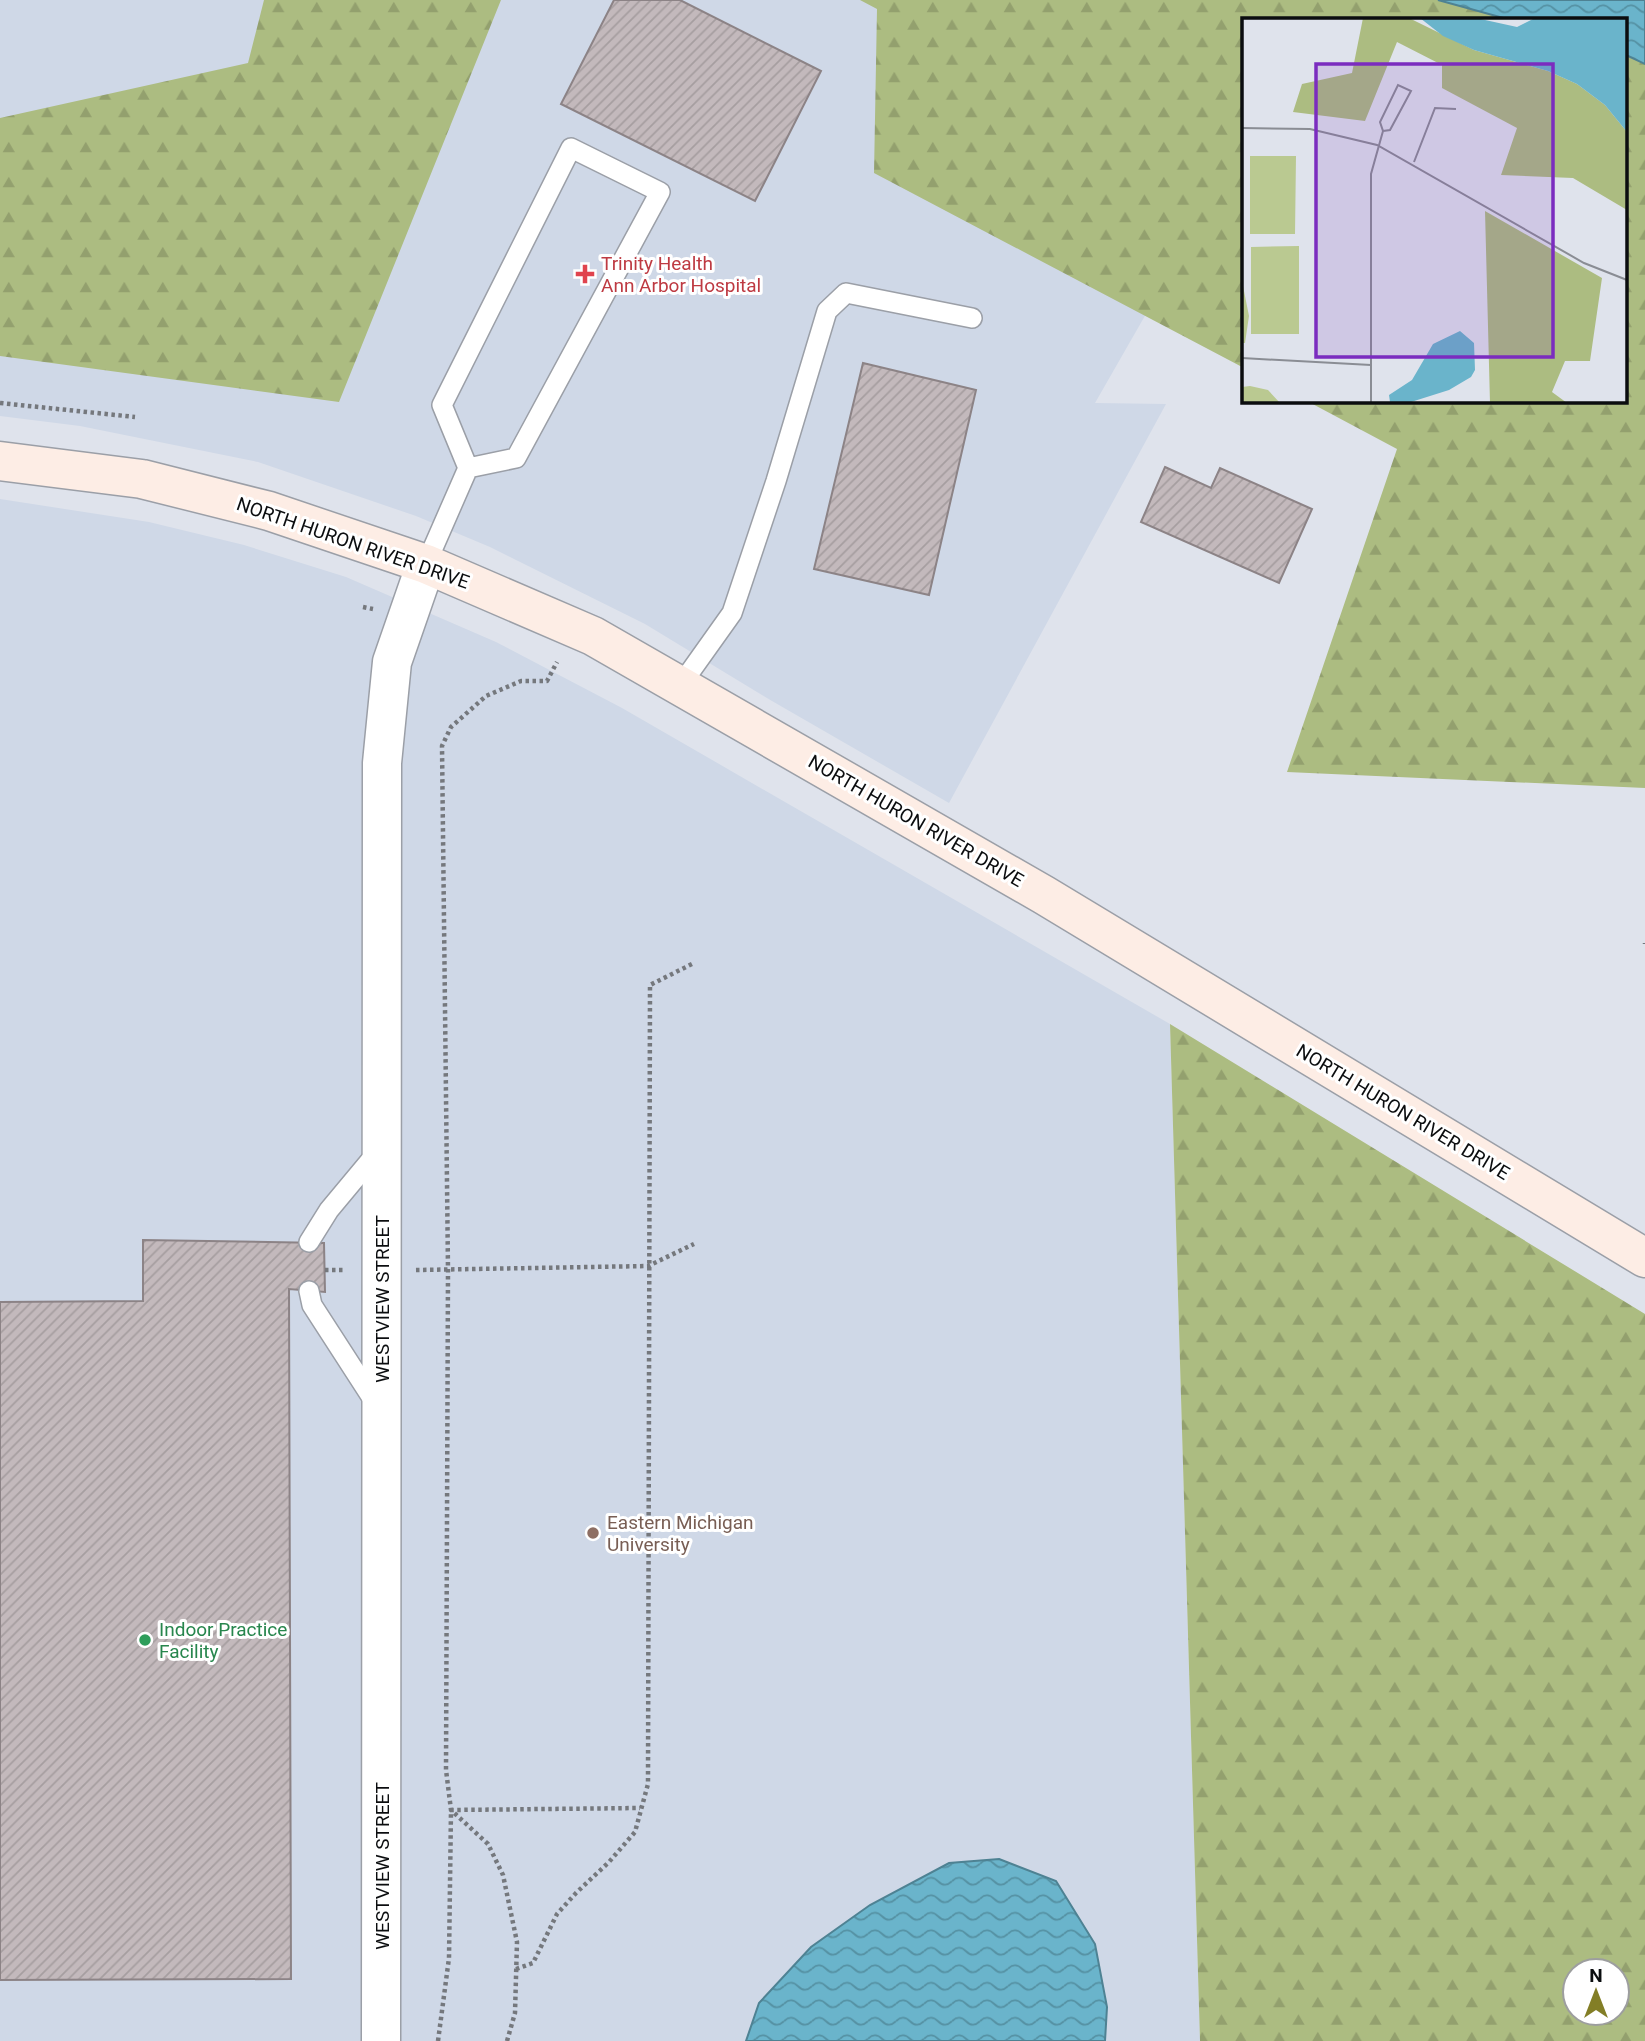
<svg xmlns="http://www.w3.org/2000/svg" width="1645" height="2041" font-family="Roboto,sans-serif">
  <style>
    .built { fill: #cfd8e7 }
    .forest { fill: url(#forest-firs); fill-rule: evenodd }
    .water { fill: url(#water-waves); stroke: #4e8293; stroke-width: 2 }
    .building { fill: url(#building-hatch); stroke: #8c8386; stroke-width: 2 }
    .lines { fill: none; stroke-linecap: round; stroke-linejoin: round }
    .lane-casing { stroke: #9b9fa7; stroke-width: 22 }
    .street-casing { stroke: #9b9fa7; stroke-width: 41 }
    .secondary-casing { stroke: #9b9fa7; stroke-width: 41 }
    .path { stroke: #75787d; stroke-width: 4.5; stroke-dasharray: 3.5 3.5; stroke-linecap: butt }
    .lane { stroke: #fff; stroke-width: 19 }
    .street { stroke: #fff; stroke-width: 38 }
    .secondary { stroke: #fdede5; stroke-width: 38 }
    .health-dot { fill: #e0444e; stroke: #fff; stroke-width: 2.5 }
    .education-dot { fill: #8d6e63; stroke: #fff; stroke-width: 2.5 }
    .leisure-dot { fill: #2e9e5b; stroke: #fff; stroke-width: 2.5 }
    .labels { text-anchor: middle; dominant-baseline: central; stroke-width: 6; stroke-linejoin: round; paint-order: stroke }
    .health-label { font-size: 19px; fill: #be3a42; stroke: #fff; text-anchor: start }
    .street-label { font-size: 19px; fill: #0b0d0f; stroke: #fff }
    .education-label { font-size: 19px; fill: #785e54; stroke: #fff; text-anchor: start }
    .leisure-label { font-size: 19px; fill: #27864d; stroke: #fff; text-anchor: start }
    .inset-road { fill: none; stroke: #8a8d94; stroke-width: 2 }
    .view { fill: #7b2cbf; fill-opacity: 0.15; stroke: #7b2cbf; stroke-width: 3.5 }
    .inset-edge { fill: none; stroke: #0b0d0f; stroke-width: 3.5 }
  </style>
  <defs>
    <pattern id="forest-firs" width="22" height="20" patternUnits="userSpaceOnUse" patternTransform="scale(1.75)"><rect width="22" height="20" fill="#acbc81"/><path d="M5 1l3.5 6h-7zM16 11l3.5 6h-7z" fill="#93a06e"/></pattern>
    <pattern id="water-waves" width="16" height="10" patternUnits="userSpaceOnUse" patternTransform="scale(1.75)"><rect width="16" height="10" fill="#6ab4cb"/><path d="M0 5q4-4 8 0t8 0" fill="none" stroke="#5591a3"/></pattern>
    <pattern id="building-hatch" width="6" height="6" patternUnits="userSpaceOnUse" patternTransform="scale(1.75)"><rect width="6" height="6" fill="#c3b9bc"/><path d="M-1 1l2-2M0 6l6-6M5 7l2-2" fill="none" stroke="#a69ea0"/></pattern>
  </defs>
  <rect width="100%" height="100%" fill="#dfe3ec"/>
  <path class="built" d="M 0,0 L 1327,0 L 1244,19 L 1244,143 L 1095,403 L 1166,404 L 949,803 L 772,701 L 645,624 L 490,547 L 416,516 L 258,462 L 80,426 L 0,416 Z
    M 0,499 L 149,522 L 244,545 L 346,577 L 496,642 L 622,708 L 1170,1024 L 1200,2041 L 0,2041 Z"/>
  <path class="forest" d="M 264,0 L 501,0 L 339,402 L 0,356 L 0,118 L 248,63 Z
    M 860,0 L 1438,0 L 1507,19 L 1244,19 L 1244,368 L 874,173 L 877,9 Z
    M 1626,55 L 1645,64 L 1645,788 L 1287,772 L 1397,449 L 1307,401 L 1626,401 Z
    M 1170,1024 L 1645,1314 L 1645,2041 L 1200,2041 ZM 1575,1971 L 1617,1971 L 1617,2013 L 1575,2013 Z"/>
  <path class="water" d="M 1438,0 L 1645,0 L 1645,64 L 1626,55 L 1626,19 L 1507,19 Z
    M 999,1859 L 1056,1881 L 1095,1944 L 1107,2007 L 1105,2041 L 746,2041 L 759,2003 L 811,1947 L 870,1905 L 949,1863 Z"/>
  <path class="building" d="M 614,0 L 680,0 L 821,71 L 755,201 L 561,104 Z
    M 863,363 L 976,390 L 929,595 L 814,569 Z
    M 1165,467 L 1211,488 L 1220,468 L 1312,509 L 1279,583 L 1141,522 Z
    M 143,1240 L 324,1243 L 325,1292 L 289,1289 L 291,1979 L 0,1980 L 0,1302 L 143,1301 Z"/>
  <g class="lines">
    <defs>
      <path id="lane" d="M 426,564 L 468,468 L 442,405 L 571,148 L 660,192 L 516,458 L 468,468
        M 680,686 L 732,613 L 776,481 L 827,311 L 846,293 L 972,318
        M 309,1242 L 329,1210 L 379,1150
        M 309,1291 L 312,1305 L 376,1404"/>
      <path id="street" d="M 381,2041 L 382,763 L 392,662 L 426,564"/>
      <path id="secondary" d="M 0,461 L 142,479 L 269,511 L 426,564 L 593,636 L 1044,895 L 1645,1258"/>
    </defs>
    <use href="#lane" class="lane-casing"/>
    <use href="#street" class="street-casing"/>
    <use href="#secondary" class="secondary-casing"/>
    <path class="path" d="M 0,403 L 135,417
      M 363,607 L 373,609
      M 1645,944 L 1645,943
      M 325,1270 L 344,1270
      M 416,1270 L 648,1266 L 694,1244
      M 516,1969 L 533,1963 L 557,1914 L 576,1893 L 609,1862 L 635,1832 L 648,1784 L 650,985 L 694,963
      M 438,2041 L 449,1958 L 451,1810 L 640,1808
      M 507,2041 L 515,2013 L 517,1942 L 503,1875 L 488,1844 L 451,1810 L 446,1770 L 448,1270 L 442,746 L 451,727 L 486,696 L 521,681 L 547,681 L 557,662"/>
    <use href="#lane" class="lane"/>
    <use href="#street" class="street"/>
    <use href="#secondary" class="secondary"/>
  </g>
  <path class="health-dot" d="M581.5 263.5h7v7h7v7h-7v7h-7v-7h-7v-7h7z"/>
  <circle class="education-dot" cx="593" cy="1533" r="7"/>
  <circle class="leisure-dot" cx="145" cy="1640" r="7"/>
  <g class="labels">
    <g class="health-label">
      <text x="601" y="263">Trinity Health<tspan x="601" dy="22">Ann Arbor Hospital</tspan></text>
    </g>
    <g class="street-label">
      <text transform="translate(353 543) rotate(19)">NORTH HURON RIVER DRIVE</text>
      <text transform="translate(916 821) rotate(30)">NORTH HURON RIVER DRIVE</text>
      <text transform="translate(1403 1112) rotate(31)">NORTH HURON RIVER DRIVE</text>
      <text transform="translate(382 1299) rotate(-90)">WESTVIEW STREET</text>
      <text transform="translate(382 1866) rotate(-90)">WESTVIEW STREET</text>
    </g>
    <g class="education-label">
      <text x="607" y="1522">Eastern Michigan<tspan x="607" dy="22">University</tspan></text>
    </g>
    <g class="leisure-label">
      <text x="159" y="1629">Indoor Practice<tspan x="159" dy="22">Facility</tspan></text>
    </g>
  </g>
  <g transform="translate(1242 18)">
    <rect width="385" height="385" fill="#dfe3ec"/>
    <path d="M 8,138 L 54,138 L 53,216 L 8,216 ZM 57,228 L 57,316 L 9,316 L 9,229 ZM 0,263 L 7,298 L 3,325 L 0,325 ZM 8,368 L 26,372 L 38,385 L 0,385 L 0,369 Z" fill="#bac991"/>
    <path d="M 121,0 L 167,0 L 232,32 L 306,53 L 335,66 L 363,87 L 385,114 L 385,192 L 331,160 L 259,157 L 275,110 L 200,70 L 200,47 L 155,24 L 123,103 L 51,94 L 60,66 L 110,55 ZM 243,193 L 360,260 L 348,343 L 323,343 L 310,374 L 325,385 L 248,385 Z" fill="#acbc81"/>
    <path d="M 178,0 L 234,0 L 275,9 L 293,0 L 385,0 L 385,114 L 363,87 L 335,66 L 306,53 L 232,32 L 201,18 ZM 218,313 L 232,325 L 233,352 L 229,359 L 207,372 L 169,384 L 148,384 L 147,377 L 170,362 L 191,326 Z" fill="#6ab4cb"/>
    <path class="inset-road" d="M 0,110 L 68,111 L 135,127 L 342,245 L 385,262M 172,144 L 193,90 L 214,91M 0,340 L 129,347M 129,385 L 129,156 L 141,113 L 138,104 L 156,67 L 169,73 L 148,112 L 141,113"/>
    <path class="view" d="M 74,46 L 311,46 L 311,339 L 74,339 Z"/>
    <rect width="385" height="385" class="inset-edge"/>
  </g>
  <g transform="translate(1596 1992)"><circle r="33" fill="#ffffff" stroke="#9d9e9f" stroke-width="2"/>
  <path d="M0-5L12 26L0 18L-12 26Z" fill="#837e26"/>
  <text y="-10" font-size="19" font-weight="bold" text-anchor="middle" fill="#0b0d0f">N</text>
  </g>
</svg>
